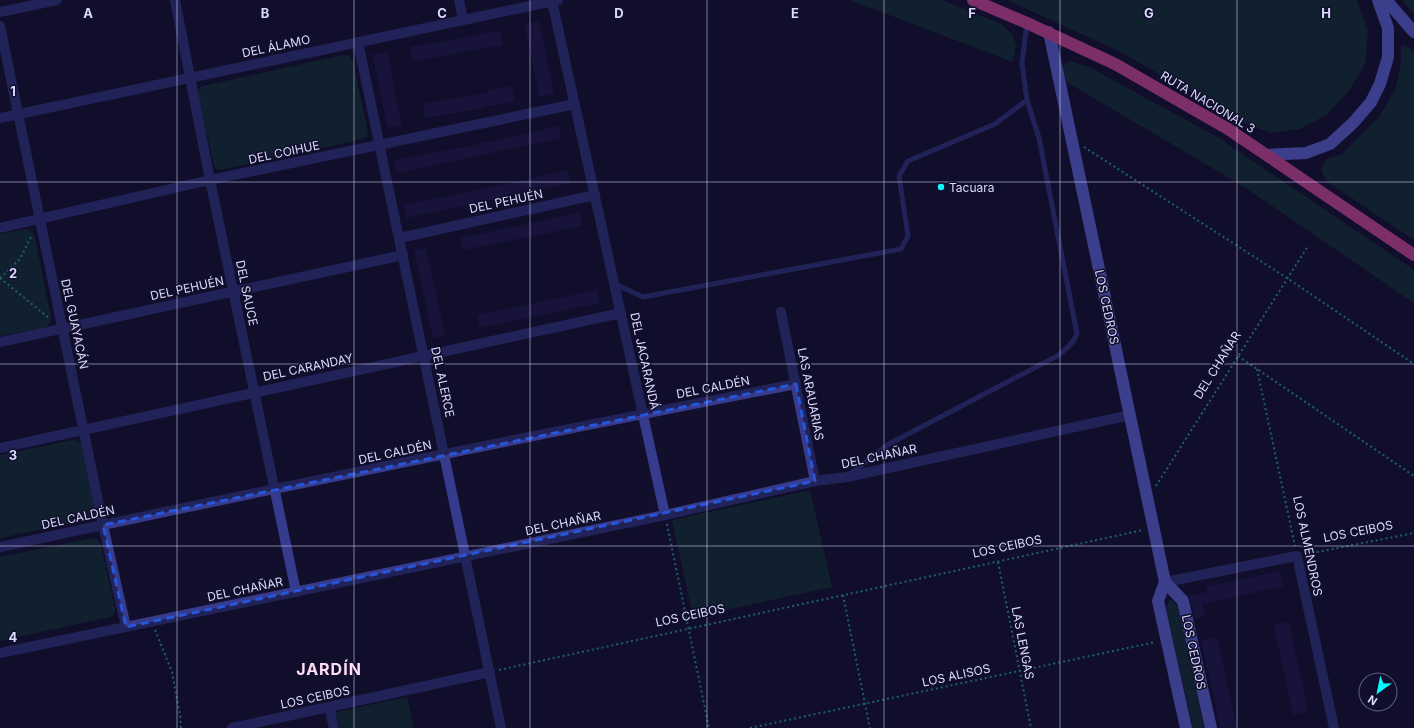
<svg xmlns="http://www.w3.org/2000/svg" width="1414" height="728" font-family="Inter,sans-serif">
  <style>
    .green { fill: #123631 }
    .building { fill: #201a4d }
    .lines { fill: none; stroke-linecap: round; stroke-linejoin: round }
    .path { stroke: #28c4ae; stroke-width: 2; stroke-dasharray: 2 3; stroke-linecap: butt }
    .lane { stroke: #373b8d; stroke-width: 5 }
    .street { stroke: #373b8d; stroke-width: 10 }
    .secondary { stroke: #7078ff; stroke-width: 12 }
    .highway { stroke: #ff54b4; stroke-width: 12 }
    .marked { fill: none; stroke: #2655da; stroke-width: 3; stroke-dasharray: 8 5; stroke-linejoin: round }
    .grid { fill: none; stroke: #dad9ff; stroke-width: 1; stroke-opacity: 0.55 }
    .poi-dot { fill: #05fbff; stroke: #110f2b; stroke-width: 1.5 }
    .labels { text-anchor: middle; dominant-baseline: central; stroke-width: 3; stroke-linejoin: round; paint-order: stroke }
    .street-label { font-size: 12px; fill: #dad9ff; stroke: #110f2b }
    .poi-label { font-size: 12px; fill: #dad9ff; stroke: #110f2b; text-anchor: start }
    .district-label { font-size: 16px; font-weight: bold; letter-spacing: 1px; fill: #ffdbf5; stroke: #110f2b }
    .grid-label { font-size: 13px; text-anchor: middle; font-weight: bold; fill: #dad9ff; stroke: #110f2b; stroke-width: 3; stroke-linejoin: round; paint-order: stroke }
  </style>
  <rect width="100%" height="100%" fill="#110f2b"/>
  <path class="green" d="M 850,0 L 942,0 L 1001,24 L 1012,34 L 1016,45 L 1013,62 Z
    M 1007,0 L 1357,0 L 1368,32 L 1365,64 L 1348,92 L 1326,115 L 1300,129 L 1272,133 L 1246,124 L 1119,51 Z
    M 1402,0 L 1414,0 L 1414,14 Z
    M 1401,45 L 1408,46 L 1414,52 L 1414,240 L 1325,180 L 1321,169 L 1327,159 L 1341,155 L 1378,118 L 1395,90 L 1401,63 Z
    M 343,55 L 349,56 L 353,61 L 368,132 L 367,136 L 363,139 L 220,170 L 216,169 L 214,166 L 198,94 L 199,88 L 203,86 Z
    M 1070,61 L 1089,67 L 1219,138 L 1414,270 L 1414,303 L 1246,188 L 1065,81 L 1062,66 Z
    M 25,229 L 31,231 L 35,237 L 51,317 L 50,323 L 46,327 L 0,336 L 0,234 Z
    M 72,440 L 78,441 L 82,446 L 96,511 L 95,516 L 90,519 L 0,538 L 0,455 Z
    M 810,490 L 832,587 L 693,617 L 672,520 Z
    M 91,538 L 97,539 L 101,544 L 115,609 L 114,614 L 110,617 L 0,641 L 0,557 Z
    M 1170,598 L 1178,607 L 1204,728 L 1193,728 L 1166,608 Z
    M 407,697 L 414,728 L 340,728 L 336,712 Z"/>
  <path class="building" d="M 539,21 L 554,94 L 539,97 L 525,24 Z
    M 500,31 L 503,45 L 413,61 L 410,47 Z
    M 387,52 L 396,94 L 395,95 L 402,125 L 388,128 L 382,103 L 383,103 L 372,55 Z
    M 512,86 L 515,101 L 483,107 L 483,108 L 425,118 L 423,104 L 487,93 L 487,91 Z
    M 559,126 L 562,138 L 397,173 L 394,160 L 465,147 Z
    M 568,170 L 571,183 L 406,218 L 403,205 L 474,191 Z
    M 580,213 L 582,226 L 463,250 L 460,238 Z
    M 426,248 L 445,335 L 433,338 L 414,250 Z
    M 597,290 L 599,303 L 480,328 L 477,315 Z
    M 1280,571 L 1283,586 L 1202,604 L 1205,616 L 1195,619 L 1189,596 L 1207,592 L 1206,587 Z
    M 1289,622 L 1308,711 L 1293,715 L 1274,625 Z
    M 1217,637 L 1236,726 L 1229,728 L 1220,728 L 1201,640 Z"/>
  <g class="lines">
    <path class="path" d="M 1084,147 L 1287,278 L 1414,364
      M 0,278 L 50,319
      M 0,278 L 20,259 L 32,235
      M 1238,356 L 1414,476
      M 1257,369 L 1295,546
      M 1156,486 L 1308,246
      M 667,524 L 709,728
      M 1307,554 L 1414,533
      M 998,562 L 1031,728
      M 843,595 L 870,728
      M 155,630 L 172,672 L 180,715 L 181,728
      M 499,670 L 1143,530
      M 750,728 L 1156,642"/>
    <path class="lane" d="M 615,284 L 643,297 L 901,249 L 908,236 L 899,176 L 908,161 L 995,124 L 1027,100 L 1022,63 L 1027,23
      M 850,474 L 889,444 L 1057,356 C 1065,350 1073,344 1077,334 L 1039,138 L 1027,100"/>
    <path class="street" d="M 175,0 L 210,180 L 296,592
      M 459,0 L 463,20
      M 552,1 L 665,515
      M 0,12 L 57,0
      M 0,26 L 103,525 L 126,627
      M 358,42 L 501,728
      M 0,118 L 558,0
      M 0,228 L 210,180 L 575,104
      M 400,238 L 595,195
      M 781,312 L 815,481
      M 0,342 L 403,255
      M 0,448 L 621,313
      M 0,547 C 265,490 530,436 796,384
      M 1165,582 L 1297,556 L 1334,728
      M 0,653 L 665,515 L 815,481 L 847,477 L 1130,415
      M 329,707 L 334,728
      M 232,728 L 490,672"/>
    <path class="secondary" d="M 1386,0 L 1414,32
      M 1049,32 L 1165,582 L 1183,601 L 1211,728
      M 1267,155 L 1306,153 L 1330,144 L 1353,123 L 1371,102 L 1380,84 L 1388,57 L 1388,28 L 1378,0
      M 1165,582 L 1158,601 L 1186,728"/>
    <path class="highway" d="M 973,0 L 1027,23 L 1115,64 L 1228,129 L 1414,255"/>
  </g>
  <path d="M0 0H1414V728H0ZM 796,384 L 815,481 L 126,627 L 103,525 Z" fill="#110f2b" fill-opacity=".55" fill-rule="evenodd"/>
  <path class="marked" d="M 796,384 L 815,481 L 126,627 L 103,525 Z"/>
  <path class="grid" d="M 177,0 L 177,728M 354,0 L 354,728M 530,0 L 530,728M 707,0 L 707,728M 884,0 L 884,728M 1060,0 L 1060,728M 1237,0 L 1237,728M 0,182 L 1414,182M 0,364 L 1414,364M 0,546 L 1414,546"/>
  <circle class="poi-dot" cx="941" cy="187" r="4"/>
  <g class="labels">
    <g class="street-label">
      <text transform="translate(276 46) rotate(-12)">DEL ÁLAMO</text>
      <text transform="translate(1208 102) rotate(31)">RUTA NACIONAL 3</text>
      <text transform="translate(284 152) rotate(-12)">DEL COIHUE</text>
      <text transform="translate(506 201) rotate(-12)">DEL PEHUÉN</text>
      <text transform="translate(187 288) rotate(-12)">DEL PEHUÉN</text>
      <text transform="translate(247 293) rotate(78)">DEL SAUCE</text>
      <text transform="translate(1107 307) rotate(78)">LOS CEDROS</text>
      <text transform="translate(75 324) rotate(78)">DEL GUAYACÁN</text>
      <text transform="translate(645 361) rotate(78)">DEL JACARANDÁ</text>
      <text transform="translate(1217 365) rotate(-58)">DEL CHAÑAR</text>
      <text transform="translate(308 367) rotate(-12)">DEL CARANDAY</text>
      <text transform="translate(443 382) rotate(78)">DEL ALERCE</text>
      <text transform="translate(713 387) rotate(-11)">DEL CALDÉN</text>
      <text transform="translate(811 394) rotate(79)">LAS ARAUARIAS</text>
      <text transform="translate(395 452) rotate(-12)">DEL CALDÉN</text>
      <text transform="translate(879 456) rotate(-12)">DEL CHAÑAR</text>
      <text transform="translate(78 517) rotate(-12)">DEL CALDÉN</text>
      <text transform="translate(563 523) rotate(-12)">DEL CHAÑAR</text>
      <text transform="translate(1358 531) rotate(-11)">LOS CEIBOS</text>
      <text transform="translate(1007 546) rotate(-12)">LOS CEIBOS</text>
      <text transform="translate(1308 546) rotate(78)">LOS ALMENDROS</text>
      <text transform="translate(245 589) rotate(-12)">DEL CHAÑAR</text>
      <text transform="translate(690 615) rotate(-12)">LOS CEIBOS</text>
      <text transform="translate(1023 643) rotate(79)">LAS LENGAS</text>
      <text transform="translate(1194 652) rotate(78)">LOS CEDROS</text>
      <text transform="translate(956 675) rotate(-12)">LOS ALISOS</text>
      <text transform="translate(315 697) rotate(-12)">LOS CEIBOS</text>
    </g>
    <g class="poi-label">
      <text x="949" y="187">Tacuara</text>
    </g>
    <g class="district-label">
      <text x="329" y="669">JARDÍN</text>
    </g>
  </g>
  <g class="grid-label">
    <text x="88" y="18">A</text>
    <text x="265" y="18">B</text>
    <text x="442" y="18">C</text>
    <text x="619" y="18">D</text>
    <text x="795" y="18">E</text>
    <text x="972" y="18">F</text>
    <text x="1149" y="18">G</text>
    <text x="1326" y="18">H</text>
    <text x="13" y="96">1</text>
    <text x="13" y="278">2</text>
    <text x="13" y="460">3</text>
    <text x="13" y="642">4</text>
  </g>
  <g transform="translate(1378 692) rotate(213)"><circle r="19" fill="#110f2b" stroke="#616080"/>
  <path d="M0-3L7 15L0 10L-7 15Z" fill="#05fbff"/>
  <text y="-6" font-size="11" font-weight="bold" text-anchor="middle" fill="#dad9ff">N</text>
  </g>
</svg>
